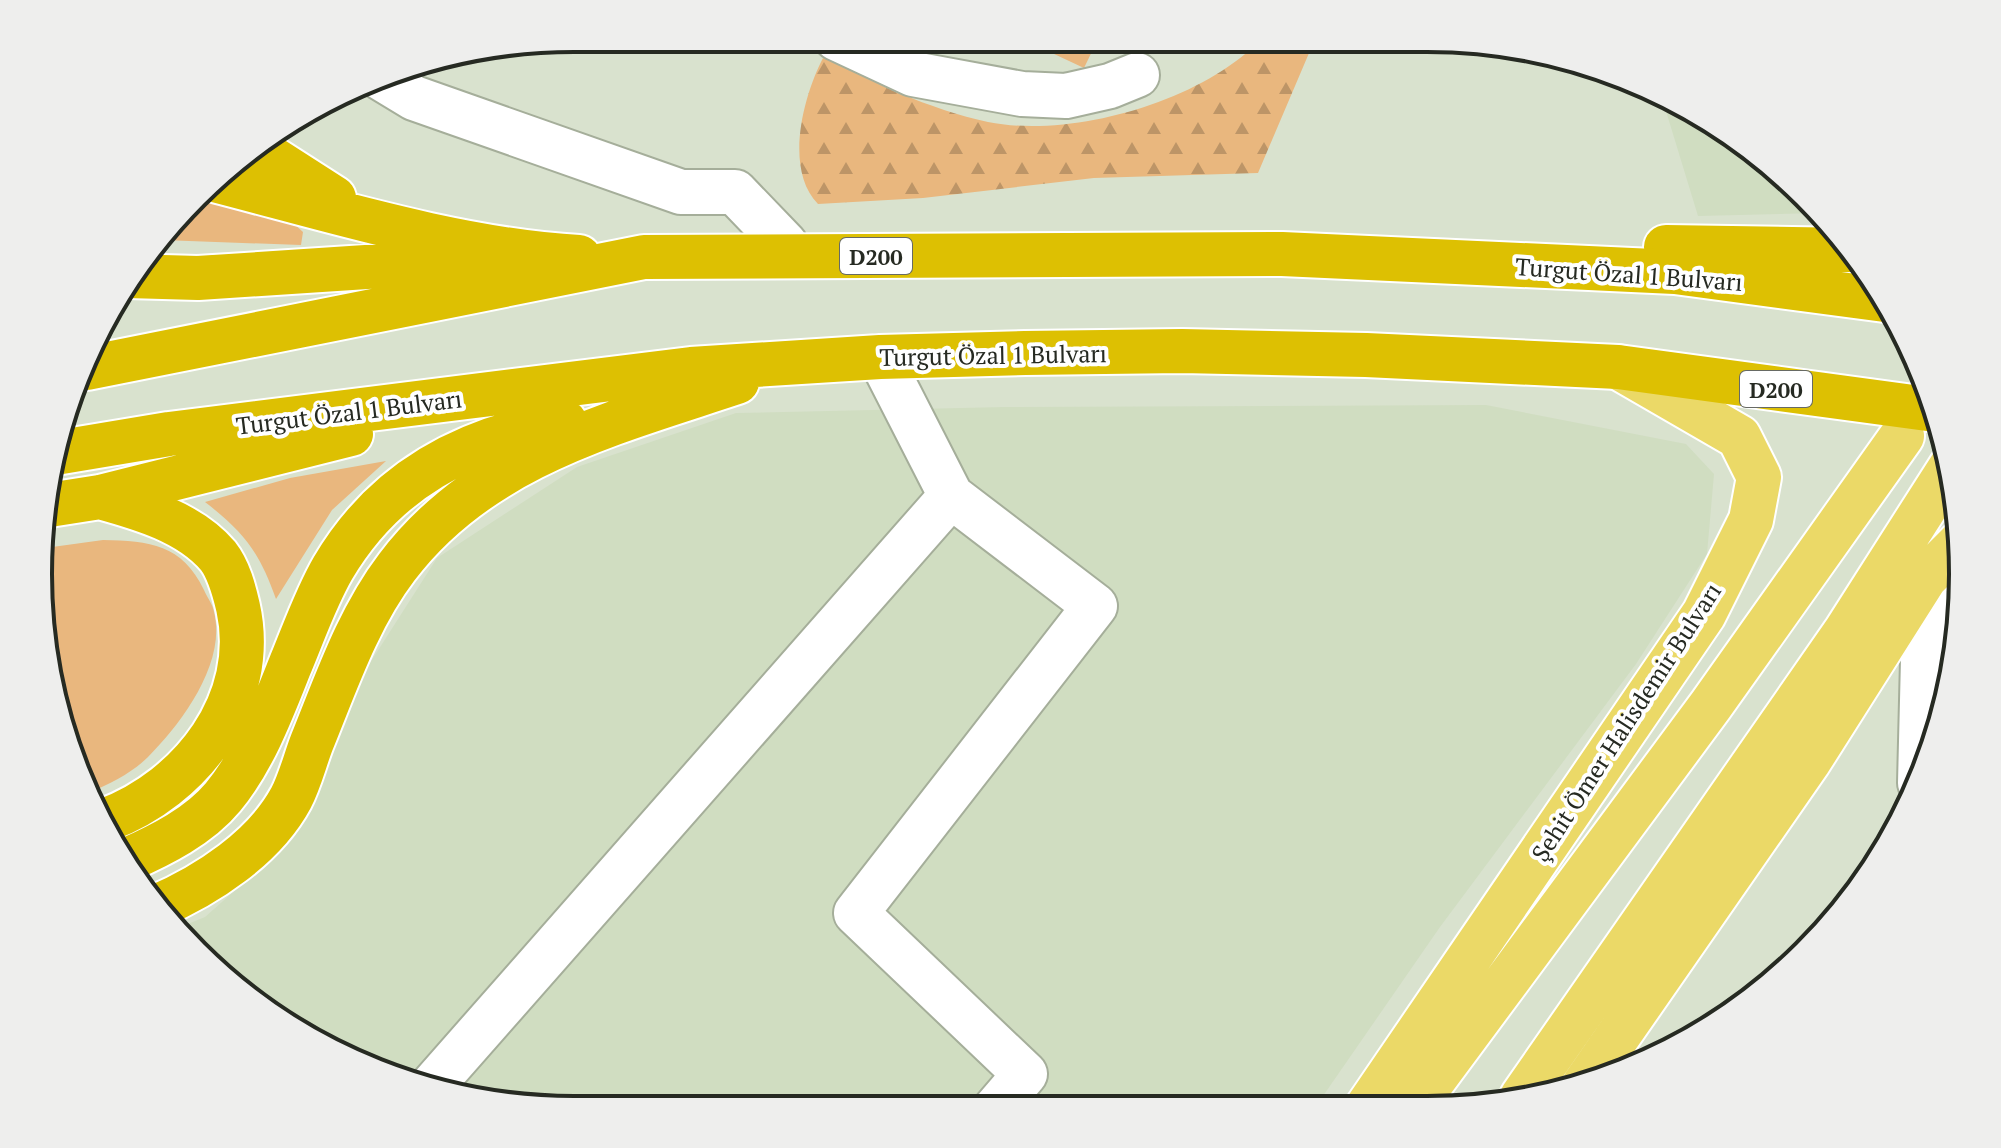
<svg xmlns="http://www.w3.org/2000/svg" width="2001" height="1148" font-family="'PT Serif',serif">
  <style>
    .built { fill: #d0ddc1 }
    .grass { fill: #e9b77e }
    .forest { fill: url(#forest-firs) }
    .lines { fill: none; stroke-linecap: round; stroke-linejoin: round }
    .minor-casing { stroke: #a5ae9a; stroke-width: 48 }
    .major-casing { stroke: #fff; stroke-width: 48 }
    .highway-casing { stroke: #fff; stroke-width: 48 }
    .minor { stroke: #fff; stroke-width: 44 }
    .major { stroke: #ebd967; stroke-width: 44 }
    .highway { stroke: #ddc002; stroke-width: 44 }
    .labels { text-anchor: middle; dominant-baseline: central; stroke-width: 8; stroke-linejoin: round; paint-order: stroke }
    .shield { fill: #fff; stroke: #676a64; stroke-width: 2 }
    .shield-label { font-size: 22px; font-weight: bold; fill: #262a22 }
    .street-label { font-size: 24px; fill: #262a22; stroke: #fff }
    .rim { fill: none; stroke: #262a22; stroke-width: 4 }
  </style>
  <defs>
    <pattern id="forest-firs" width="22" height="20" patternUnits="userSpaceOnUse" patternTransform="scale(2)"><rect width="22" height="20" fill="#e9b77e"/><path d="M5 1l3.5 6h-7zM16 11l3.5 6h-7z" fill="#bd9567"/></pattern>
  </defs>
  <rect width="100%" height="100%" fill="#d9e2ce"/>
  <path class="built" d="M 1662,98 L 1724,128 L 1806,195 L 1821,213 L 1698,216 Z
    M 1486,405 L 1686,444 L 1714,474 L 1707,554 L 1636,664 L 1440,927 L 1314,1109 L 538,1109 L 401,1081 L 277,1020 L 178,928 L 205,917 L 293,839 L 361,677 L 437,558 L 577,467 L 736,413 L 1005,407 Z"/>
  <path class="grass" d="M 1022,39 L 1098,39 L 1084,68 Z
    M 201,199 L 292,222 L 303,232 L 301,245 L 162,240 Z
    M 386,461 L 332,510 L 276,599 C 259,552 245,533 205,502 L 290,478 Z
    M 103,540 C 150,541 182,544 204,590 C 207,597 213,605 214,612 C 227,663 181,724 148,757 C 132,773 111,783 91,792 L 67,747 L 39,609 L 45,548 Z"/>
  <path class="forest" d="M 1261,39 L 1315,39 L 1258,173 L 1094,178 L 923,198 L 818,204 C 784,169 803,97 823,58 C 852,64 874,84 901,94 C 928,105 960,116 988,122 C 1072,139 1203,101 1261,39 Z"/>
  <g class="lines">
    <defs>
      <path id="minor" d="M 836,38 L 913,74 L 1022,94 L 1066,96 L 1110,86 L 1137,75
        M 381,78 L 414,98 L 681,192 L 735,192 L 785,244
        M 880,357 L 951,496 L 1095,606 L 856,913 L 1025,1074 L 995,1109
        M 1920,783 L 1925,578
        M 431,1087 L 951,496"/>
      <path id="major" d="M 1584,1085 L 1809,761 L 1925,578 L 1960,543
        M 1522,1097 L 1846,631 L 1952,465
        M 1366,1109 L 1704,614 L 1751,520 L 1759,477 L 1739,437 L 1618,367
        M 1412,1109 L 1711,705 L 1902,436"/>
      <path id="highway" d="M 253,146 L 334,198
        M 218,181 C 330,210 463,251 579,257
        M 1666,247 L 1851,250
        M 128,276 L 198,278 L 488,259
        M 87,368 L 644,257 L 1282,254 L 1675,272 L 1885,300
        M 55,453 L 169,434 L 691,369 L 880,357 L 1025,353 L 1182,351 L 1366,355 L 1618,367 L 1935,410
        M 100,497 C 140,508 189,522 218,556 C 229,570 234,590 238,607 C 259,701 191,788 106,820
        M 49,505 L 100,497 L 351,434
        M 127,860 C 161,845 199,826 223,797 C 253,761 272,711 289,668 C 303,635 315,599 333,568 C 385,480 466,437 565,422
        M 156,907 C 207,885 264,848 291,798 C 300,781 305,760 312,742 C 336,683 358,618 397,567 C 481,456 611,424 737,382"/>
    </defs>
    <use href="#minor" class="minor-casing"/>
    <use href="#major" class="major-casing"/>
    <use href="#highway" class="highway-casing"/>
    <use href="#minor" class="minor"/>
    <use href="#major" class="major"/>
    <use href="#highway" class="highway"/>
  </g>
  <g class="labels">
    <g class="shield">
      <rect x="840" y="238" width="72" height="36" rx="6"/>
      <rect x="1740" y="371" width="72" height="36" rx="6"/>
    </g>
    <g class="shield-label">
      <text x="876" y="256">D200</text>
      <text x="1776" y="389">D200</text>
    </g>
    <g class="street-label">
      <text transform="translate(1629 274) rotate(4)">Turgut Özal 1 Bulvarı</text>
      <text transform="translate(993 355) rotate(-1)">Turgut Özal 1 Bulvarı</text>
      <text transform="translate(349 412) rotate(-7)">Turgut Özal 1 Bulvarı</text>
      <text transform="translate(1626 722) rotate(-57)">Şehit Ömer Halisdemir Bulvarı</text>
    </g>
  </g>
  <path d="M0 0H2001V1148H0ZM574 52H1427A522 522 0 0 1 1949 574V574A522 522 0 0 1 1427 1096H574A522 522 0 0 1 52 574V574A522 522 0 0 1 574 52Z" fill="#eeeeed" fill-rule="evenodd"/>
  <path class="rim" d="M574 52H1427A522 522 0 0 1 1949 574V574A522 522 0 0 1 1427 1096H574A522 522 0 0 1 52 574V574A522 522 0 0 1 574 52Z"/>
</svg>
